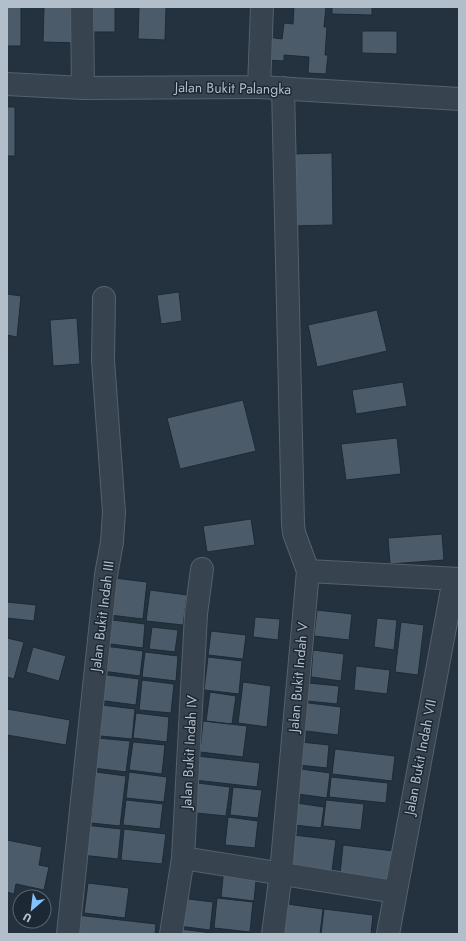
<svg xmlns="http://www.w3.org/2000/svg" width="466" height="941" font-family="Jost,sans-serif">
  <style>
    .building { fill: #4b5b69; stroke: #1e2a35 }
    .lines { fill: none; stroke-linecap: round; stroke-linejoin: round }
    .street-casing { stroke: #55616c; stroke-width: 24 }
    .street { stroke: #37434e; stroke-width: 22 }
    .labels { text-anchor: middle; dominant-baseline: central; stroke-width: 3; stroke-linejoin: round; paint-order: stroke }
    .street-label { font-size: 14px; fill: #b2bec9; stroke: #1c2833 }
  </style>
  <rect width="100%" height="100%" fill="#23323e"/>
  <path class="building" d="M 7,7 L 21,7 L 21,46 L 7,46 Z
    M 44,7 L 78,7 L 77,43 L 43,42 Z
    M 91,7 L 115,7 L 115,32 L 90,32 Z
    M 139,7 L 166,7 L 165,40 L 138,39 Z
    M 294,7 L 326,7 L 324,27 L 327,27 L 325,55 L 328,55 L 326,74 L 308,73 L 309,57 L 284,55 L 284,61 L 266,60 L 268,37 L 282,39 L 284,23 L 293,24 Z
    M 332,7 L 372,7 L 372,15 L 332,14 Z
    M 362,31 L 397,31 L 397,54 L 362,53 Z
    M 7,107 L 15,107 L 15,156 L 7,156 Z
    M 332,153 L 333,225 L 292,226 L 290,154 Z
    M 179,292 L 182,321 L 161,324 L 157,295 Z
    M 7,294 L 21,296 L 17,337 L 7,335 Z
    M 377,310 L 387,351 L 317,367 L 308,325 Z
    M 77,318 L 80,364 L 53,366 L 50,320 Z
    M 403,382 L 407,406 L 356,414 L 352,390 Z
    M 243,400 L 256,451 L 180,469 L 167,418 Z
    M 397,438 L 401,474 L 346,480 L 341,444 Z
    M 251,519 L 255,545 L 207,552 L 203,526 Z
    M 442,534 L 444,560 L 390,564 L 388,538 Z
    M 114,578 L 147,582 L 143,619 L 110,615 Z
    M 150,590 L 187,595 L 183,625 L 146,621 Z
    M 7,602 L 36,605 L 34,621 L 7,618 Z
    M 317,610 L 352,614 L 349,640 L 314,636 Z
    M 255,617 L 280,619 L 278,640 L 253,637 Z
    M 377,618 L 397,620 L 394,650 L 374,647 Z
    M 104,619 L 145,624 L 143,648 L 102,643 Z
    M 401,622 L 424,625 L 418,675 L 395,672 Z
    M 152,627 L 178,630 L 175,652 L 149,649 Z
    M 211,631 L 246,635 L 243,659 L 208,655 Z
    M 7,638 L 24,642 L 14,679 L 7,677 Z
    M 105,646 L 143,651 L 140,676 L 102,671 Z
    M 33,647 L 66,656 L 59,681 L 26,672 Z
    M 313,650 L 344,654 L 341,681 L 311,677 Z
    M 145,652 L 178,656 L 176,681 L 142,677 Z
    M 208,657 L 242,661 L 239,694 L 204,690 Z
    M 356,666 L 390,670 L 387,694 L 354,690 Z
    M 100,674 L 139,679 L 136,705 L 97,700 Z
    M 142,680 L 174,684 L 171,713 L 139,710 Z
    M 243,682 L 271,686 L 267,727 L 238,723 Z
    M 309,683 L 339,686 L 337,704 L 307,701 Z
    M 210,692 L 236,696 L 232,724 L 206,721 Z
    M 301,702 L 341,707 L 338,735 L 298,730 Z
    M 94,704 L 135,709 L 132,739 L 90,735 Z
    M 7,709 L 70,720 L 66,745 L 7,735 Z
    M 136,713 L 169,717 L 167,742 L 133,738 Z
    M 203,721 L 247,726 L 243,757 L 200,752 Z
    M 97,738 L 130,741 L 126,772 L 93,768 Z
    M 133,742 L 165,745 L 162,774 L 129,770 Z
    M 301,742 L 329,745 L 327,768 L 299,765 Z
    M 335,749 L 395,756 L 392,781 L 332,774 Z
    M 197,756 L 260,763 L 257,787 L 194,780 Z
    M 301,769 L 330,773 L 327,798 L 298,794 Z
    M 96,772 L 126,776 L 120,826 L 91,823 Z
    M 129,772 L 167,777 L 164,802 L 126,798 Z
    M 331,777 L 388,783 L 386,803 L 329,797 Z
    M 190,782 L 230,787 L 226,816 L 186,812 Z
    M 233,787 L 262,790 L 258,818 L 230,815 Z
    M 126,800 L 163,804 L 160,829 L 123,825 Z
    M 326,800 L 364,804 L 361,830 L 323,826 Z
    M 297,803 L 324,807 L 321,828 L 294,825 Z
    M 228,817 L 258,821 L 255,848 L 225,845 Z
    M 85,825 L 121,829 L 118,859 L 81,855 Z
    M 124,829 L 166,834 L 162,864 L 121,860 Z
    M 294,835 L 336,840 L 332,871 L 291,866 Z
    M 7,840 L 42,847 L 39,865 L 49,867 L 44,890 L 16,884 L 14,894 L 7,892 Z
    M 343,845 L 394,851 L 390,880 L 340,874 Z
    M 224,867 L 257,871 L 254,901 L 221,897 Z
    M 88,883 L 129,888 L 125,918 L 84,913 Z
    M 181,898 L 213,902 L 210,930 L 178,926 Z
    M 217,898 L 253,902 L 250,932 L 214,928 Z
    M 280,903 L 323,909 L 320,934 L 276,934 Z
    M 324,909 L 373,915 L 371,934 L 321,934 Z
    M 77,915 L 156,924 L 155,934 L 75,934 Z
    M 180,929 L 212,933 L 212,934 L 179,934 Z"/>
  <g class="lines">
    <defs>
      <path id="street" d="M 82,7 L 83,88
        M 7,84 L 83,88 L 259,87 L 459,99
        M 259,87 L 262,7
        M 283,88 L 293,524 L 294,533 L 308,571
        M 183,858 L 395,892
        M 68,934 L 93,696 L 106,575 L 112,542 L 114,512 L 103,360 L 104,298
        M 171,934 L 183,858 L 196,614 L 202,569
        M 273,934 L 281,873 L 308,571 L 459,579
        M 388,934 L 454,579"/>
    </defs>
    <use href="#street" class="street-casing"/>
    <use href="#street" class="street"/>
  </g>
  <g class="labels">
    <g class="street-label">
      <text transform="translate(233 88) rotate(1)">Jalan Bukit Palangka</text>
      <text transform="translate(102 616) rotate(-83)">Jalan Bukit Indah III</text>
      <text transform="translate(298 677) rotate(-85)">Jalan Bukit Indah V</text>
      <text transform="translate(189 752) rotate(-87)">Jalan Bukit Indah IV</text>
      <text transform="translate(420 757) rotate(-79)">Jalan Bukit Indah VII</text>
    </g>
  </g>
  <rect width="466" height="941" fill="none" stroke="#b2bec9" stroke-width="16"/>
  <g transform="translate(32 909) rotate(208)"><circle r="19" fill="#1c2833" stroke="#58646f"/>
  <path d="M0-3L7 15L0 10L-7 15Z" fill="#85c1fc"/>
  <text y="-6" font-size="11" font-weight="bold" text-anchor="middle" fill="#b2bec9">U</text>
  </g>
</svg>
